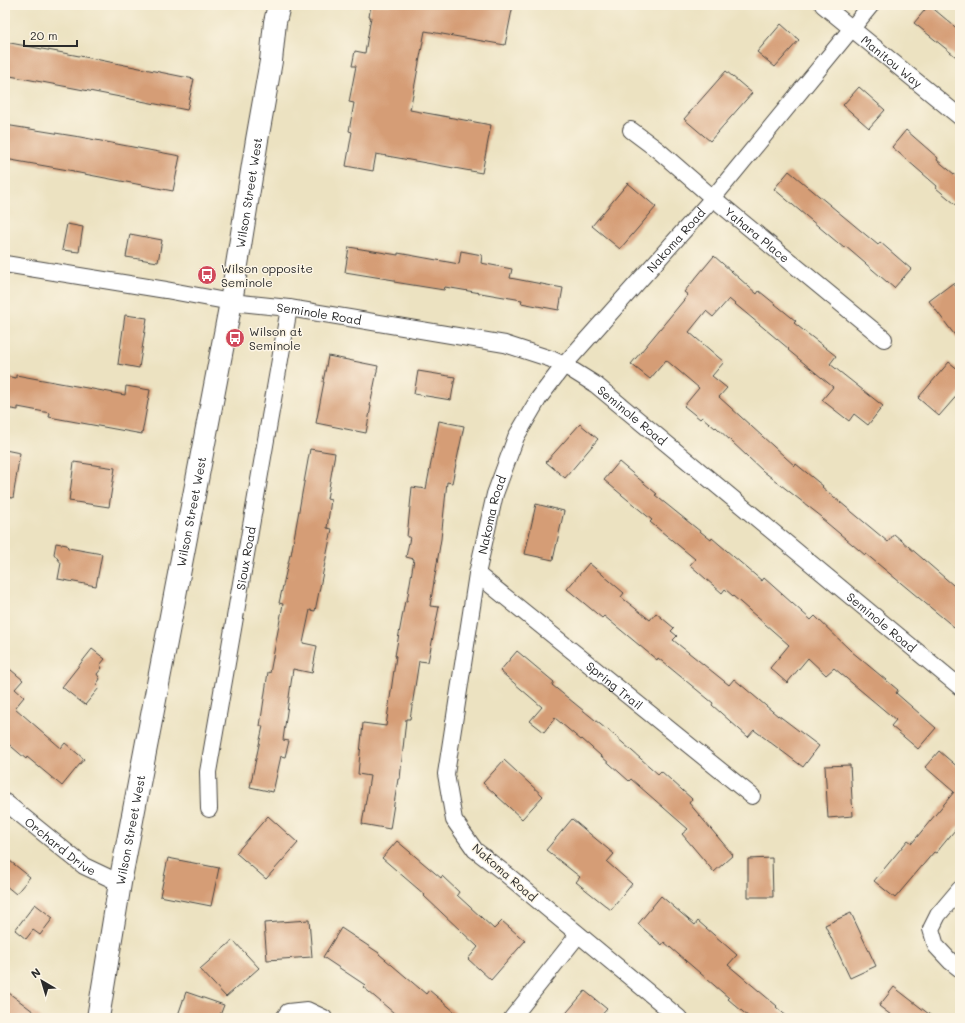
<svg xmlns="http://www.w3.org/2000/svg" width="965" height="1023" font-family="Mali,sans-serif">
  <style>
    .building { fill: #d59d76 }
    .lines { fill: none; stroke-linecap: round; stroke-linejoin: round }
    .minor-casing { stroke: #484642; stroke-width: 18 }
    .secondary-casing { stroke: #484642; stroke-width: 24 }
    .minor { stroke: #fff; stroke-width: 16 }
    .secondary { stroke: #fff; stroke-width: 22 }
    .labels { text-anchor: middle; dominant-baseline: central; stroke-width: 3; stroke-linejoin: round; paint-order: stroke }
    .street-label { font-size: 12px; fill: #2b2b2b; stroke: #fcf5e5 }
    .poi-label { font-size: 12px; fill: #2b2b2b; stroke: #fcf5e5; text-anchor: start }
  </style>
  <rect width="100%" height="100%" fill="#fcf5e5"/>
  <filter id="ink" filterUnits="userSpaceOnUse"><feTurbulence type="fractalNoise" baseFrequency=".025" numOctaves="2"/><feDisplacementMap in="SourceGraphic" scale="8" xChannelSelector="R" yChannelSelector="G"/><feConvolveMatrix kernelMatrix="1 2 1 2 8 2 1 2 1" color-interpolation-filters="sRGB"/></filter>
  <filter id="wash" filterUnits="userSpaceOnUse"><feTurbulence type="fractalNoise" baseFrequency=".012" numOctaves="4" result="noise"/><feDisplacementMap in="SourceGraphic" scale="16" xChannelSelector="R" yChannelSelector="G"/><feGaussianBlur stdDeviation="0.9" result="paint"/><feColorMatrix in="noise" values="0 0 0 0 0 0 0 0 0 0 0 0 0 0 0 0 0 1.4 0 .05"/><feComposite in="paint" operator="in"/></filter>
  <g filter="url(#wash)">
    <rect width="100%" height="100%" fill="#ece2c1"/>
    <g id="blocks">
      <path class="building" d="M 371,5 L 513,5 L 505,45 L 425,31 L 410,110 L 491,125 L 482,173 L 376,154 L 373,171 L 346,166 L 352,132 L 349,131 L 354,103 L 349,102 L 356,66 L 352,66 L 355,51 L 365,53 L 371,17 L 369,17 Z
        M 929,5 L 960,31 L 960,60 L 914,23 Z
        M 781,24 L 799,40 L 775,67 L 757,52 Z
        M 5,42 L 90,58 L 194,79 L 187,110 L 84,90 L 5,75 Z
        M 726,71 L 752,93 L 710,141 L 684,119 Z
        M 859,87 L 885,110 L 869,128 L 843,105 Z
        M 5,125 L 80,137 L 180,156 L 173,191 L 74,172 L 74,171 L 5,159 Z
        M 906,130 L 938,158 L 937,160 L 960,179 L 960,208 L 936,188 L 937,186 L 892,147 Z
        M 789,171 L 878,245 L 880,242 L 911,269 L 894,288 L 845,246 L 844,248 L 774,189 Z
        M 628,183 L 656,207 L 620,249 L 592,226 Z
        M 67,224 L 83,227 L 79,252 L 62,250 Z
        M 130,234 L 162,240 L 158,262 L 126,257 Z
        M 349,247 L 398,255 L 398,253 L 459,264 L 461,251 L 482,255 L 481,263 L 512,269 L 510,278 L 563,288 L 559,310 L 521,303 L 522,300 L 445,287 L 444,290 L 394,282 L 394,280 L 345,272 Z
        M 714,256 L 757,294 L 759,291 L 796,321 L 794,323 L 836,356 L 830,364 L 883,406 L 868,425 L 854,414 L 849,421 L 822,400 L 833,387 L 788,350 L 789,349 L 729,299 L 713,317 L 706,311 L 689,332 L 724,362 L 712,376 L 727,388 L 719,397 L 795,466 L 796,464 L 823,486 L 822,487 L 888,542 L 894,534 L 960,591 L 960,632 L 866,554 L 865,555 L 821,518 L 822,517 L 763,471 L 716,427 L 715,428 L 702,417 L 700,419 L 684,406 L 699,388 L 666,360 L 650,379 L 631,364 L 688,295 L 684,292 Z
        M 953,283 L 960,292 L 960,342 L 929,301 Z
        M 125,315 L 147,318 L 139,368 L 118,364 Z
        M 328,356 L 378,366 L 370,406 L 371,406 L 366,433 L 316,423 L 324,382 L 323,382 Z
        M 949,362 L 960,371 L 960,392 L 939,416 L 918,398 Z
        M 418,371 L 455,377 L 451,400 L 414,394 Z
        M 16,375 L 125,395 L 126,386 L 150,390 L 142,434 L 49,417 L 50,413 L 18,407 L 18,410 L 5,408 L 5,376 L 16,378 Z
        M 439,421 L 464,426 L 452,483 L 447,482 L 441,539 L 430,606 L 439,607 L 428,662 L 419,661 L 410,719 L 406,719 L 400,779 L 398,779 L 390,829 L 362,824 L 370,776 L 358,774 L 363,723 L 386,726 L 396,656 L 395,656 L 405,601 L 407,601 L 414,559 L 406,557 L 410,537 L 407,537 L 412,487 L 426,489 Z
        M 580,424 L 598,439 L 565,478 L 546,462 Z
        M 310,449 L 335,453 L 327,499 L 331,500 L 327,528 L 332,529 L 315,611 L 310,610 L 303,643 L 317,646 L 312,673 L 293,669 L 283,740 L 289,741 L 285,757 L 281,756 L 273,792 L 250,787 L 263,726 L 260,726 L 268,672 L 270,673 L 283,604 L 279,603 L 290,555 L 291,555 Z
        M 5,450 L 20,453 L 13,498 L 5,497 Z
        M 74,462 L 115,468 L 109,507 L 69,501 Z
        M 619,462 L 657,494 L 655,495 L 711,540 L 712,538 L 762,581 L 764,578 L 811,620 L 815,616 L 851,651 L 898,690 L 896,693 L 936,728 L 918,749 L 891,726 L 896,720 L 834,668 L 826,675 L 808,658 L 787,683 L 770,668 L 789,645 L 725,589 L 722,593 L 690,565 L 695,559 L 650,522 L 652,520 L 604,480 Z
        M 536,504 L 564,511 L 553,560 L 525,554 Z
        M 56,543 L 67,545 L 68,548 L 102,554 L 96,586 L 58,579 L 61,563 L 54,554 Z
        M 589,563 L 624,593 L 621,597 L 650,620 L 656,613 L 674,628 L 671,631 L 677,636 L 673,640 L 729,685 L 734,679 L 778,716 L 778,715 L 819,746 L 803,767 L 754,730 L 748,737 L 712,705 L 713,703 L 658,658 L 657,660 L 604,616 L 602,618 L 567,589 Z
        M 92,649 L 105,659 L 100,665 L 102,668 L 97,674 L 100,679 L 96,685 L 99,688 L 85,705 L 62,687 Z
        M 517,651 L 554,682 L 552,685 L 606,729 L 606,728 L 658,774 L 661,771 L 692,799 L 689,803 L 733,855 L 714,872 L 682,834 L 688,829 L 631,779 L 629,781 L 582,739 L 581,740 L 555,718 L 544,732 L 530,721 L 542,707 L 500,671 Z
        M 5,665 L 23,680 L 15,689 L 24,697 L 15,708 L 61,748 L 65,743 L 84,759 L 62,786 L 27,757 L 26,759 L 5,741 Z
        M 939,751 L 960,769 L 960,824 L 936,853 L 934,852 L 895,898 L 874,881 L 908,840 L 912,843 L 954,792 L 925,767 Z
        M 504,760 L 543,796 L 522,819 L 483,783 Z
        M 850,765 L 853,816 L 828,818 L 825,766 Z
        M 268,816 L 298,843 L 266,879 L 236,853 Z
        M 572,819 L 614,854 L 607,862 L 632,884 L 611,910 L 576,882 L 580,877 L 546,850 Z
        M 397,841 L 441,878 L 442,876 L 459,892 L 457,895 L 494,929 L 502,921 L 525,941 L 491,980 L 468,959 L 478,947 L 424,896 L 425,895 L 382,858 Z
        M 5,857 L 30,877 L 16,894 L 5,885 Z
        M 168,858 L 219,868 L 211,906 L 160,896 Z
        M 772,858 L 773,897 L 748,897 L 748,859 Z
        M 661,896 L 695,925 L 698,921 L 737,955 L 728,965 L 777,1006 L 776,1007 L 789,1018 L 750,1018 L 728,999 L 729,998 L 664,942 L 662,945 L 638,924 Z
        M 35,904 L 53,918 L 40,935 L 33,930 L 26,939 L 15,930 Z
        M 851,913 L 876,966 L 850,978 L 825,925 Z
        M 309,920 L 312,957 L 267,960 L 264,923 Z
        M 341,928 L 379,953 L 379,954 L 426,994 L 429,990 L 462,1018 L 400,1018 L 363,987 L 365,985 L 323,957 Z
        M 233,940 L 259,968 L 226,997 L 200,969 Z
        M 894,987 L 934,1018 L 895,1018 L 879,1006 Z
        M 5,990 L 42,1018 L 5,1018 Z
        M 585,991 L 607,1009 L 599,1018 L 562,1018 Z
        M 186,992 L 224,1005 L 219,1018 L 177,1018 Z"/>
    </g>
  </g>
  <g filter="url(#ink)">
    <use href="#blocks" fill-opacity="0" stroke="#484642" stroke-width="1"/>
    <g class="lines">
      <defs>
        <g id="minor">
          <path id="s1" d="M 823,5 L 960,117"/>
          <path id="s2" d="M 631,130 L 659,151 L 713,198 L 884,339"/>
          <path id="s3" d="M 5,264 L 166,290 L 231,302 L 289,308 L 505,344 L 551,359 L 564,365 L 596,385 L 960,687"/>
          <path id="s4" d="M 477,574 L 752,796"/>
          <path id="s5" d="M 5,802 L 84,866 L 120,883"/>
          <path id="s6" d="M 209,809 L 208,772 L 289,308"/>
          <path d="M 960,889 L 938,915 L 931,929 L 936,946 L 951,962 L 960,969"/>
          <path d="M 284,1018 L 288,1012 L 307,1010 L 324,1018"/>
          <path d="M 512,1018 L 578,935"/>
          <path id="s7" d="M 679,1018 L 506,874 L 475,850 L 454,820 L 446,774 L 477,574 L 495,494 L 516,437 L 539,398 L 564,365 L 713,198 L 871,5"/>
        </g>
        <g id="secondary">
          <path id="s8" d="M 98,1018 L 120,883 L 231,302 L 257,140 L 271,61 L 275,22 L 279,5"/>
        </g>
      </defs>
      <use href="#minor" class="minor-casing"/>
      <use href="#secondary" class="secondary-casing"/>
      <use href="#minor" class="minor"/>
      <use href="#secondary" class="secondary"/>
    </g>
  </g>
  <defs>
    <symbol id="bus-disc" viewBox="-11 -11 22 22"><circle r="9.5" fill="#d1495b" stroke="#fcf5e5"/><path d="M-5-6H5V4H4V6H2V4H-2V6H-4V4H-5ZM-3.5-4V0h7V-4ZM-3.5 1.2v1.5H-2V1.2ZM2 1.2v1.5H3.5V1.2Z" fill="#fff"/></symbol>
  </defs>
  <g fill-rule="evenodd">
    <use href="#bus-disc" x="196" y="264" width="22" height="22"/>
    <use href="#bus-disc" x="224" y="327" width="22" height="22"/>
  </g>
  <g class="labels">
    <g class="street-label">
      <text stroke="none"><textPath href="#s1" startOffset="89">Manitou Way</textPath></text>
      <text stroke="none"><textPath href="#s8" startOffset="839">Wilson Street West</textPath></text>
      <text stroke="none"><textPath href="#s2" startOffset="164">Yahara Place</textPath></text>
      <text stroke="none"><textPath href="#s7" startOffset="947">Nakoma Road</textPath></text>
      <text stroke="none"><textPath href="#s3" startOffset="318">Seminole Road</textPath></text>
      <text stroke="none"><textPath href="#s3" startOffset="654">Seminole Road</textPath></text>
      <text stroke="none"><textPath href="#s8" startOffset="515">Wilson Street West</textPath></text>
      <text stroke="none"><textPath href="#s7" startOffset="611">Nakoma Road</textPath></text>
      <text stroke="none"><textPath href="#s6" startOffset="254">Sioux Road</textPath></text>
      <text stroke="none"><textPath href="#s3" startOffset="978">Seminole Road</textPath></text>
      <text stroke="none"><textPath href="#s4" startOffset="177">Spring Trail</textPath></text>
      <text stroke="none"><textPath href="#s8" startOffset="191">Wilson Street West</textPath></text>
      <text stroke="none"><textPath href="#s5" startOffset="71">Orchard Drive</textPath></text>
      <text transform="translate(505 872) rotate(41)">Nakoma Road</text>
    </g>
    <g class="poi-label">
      <text x="221" y="268">Wilson opposite<tspan x="221" dy="14">Seminole</tspan></text>
      <text x="249" y="331">Wilson at<tspan x="249" dy="14">Seminole</tspan></text>
    </g>
  </g>
  <rect width="965" height="1023" fill="none" stroke="#fcf5e5" stroke-width="20"/>
  <g transform="translate(42 981) rotate(322)" stroke="#fcf5e5" stroke-width="3" paint-order="stroke">
  <path d="M0-3L7 15L0 10L-7 15Z" fill="#2b2b2b"/>
  <text y="-6" font-size="11" font-weight="bold" text-anchor="middle" fill="#2b2b2b">N</text>
  </g>
  <path d="M24 40v6h53v-6" fill="none" stroke="#2b2b2b" stroke-width="2"/>
  <text x="30" y="40" font-size="12" fill="#2b2b2b" stroke="#fcf5e5" stroke-width="3" paint-order="stroke">20 m</text>
</svg>
